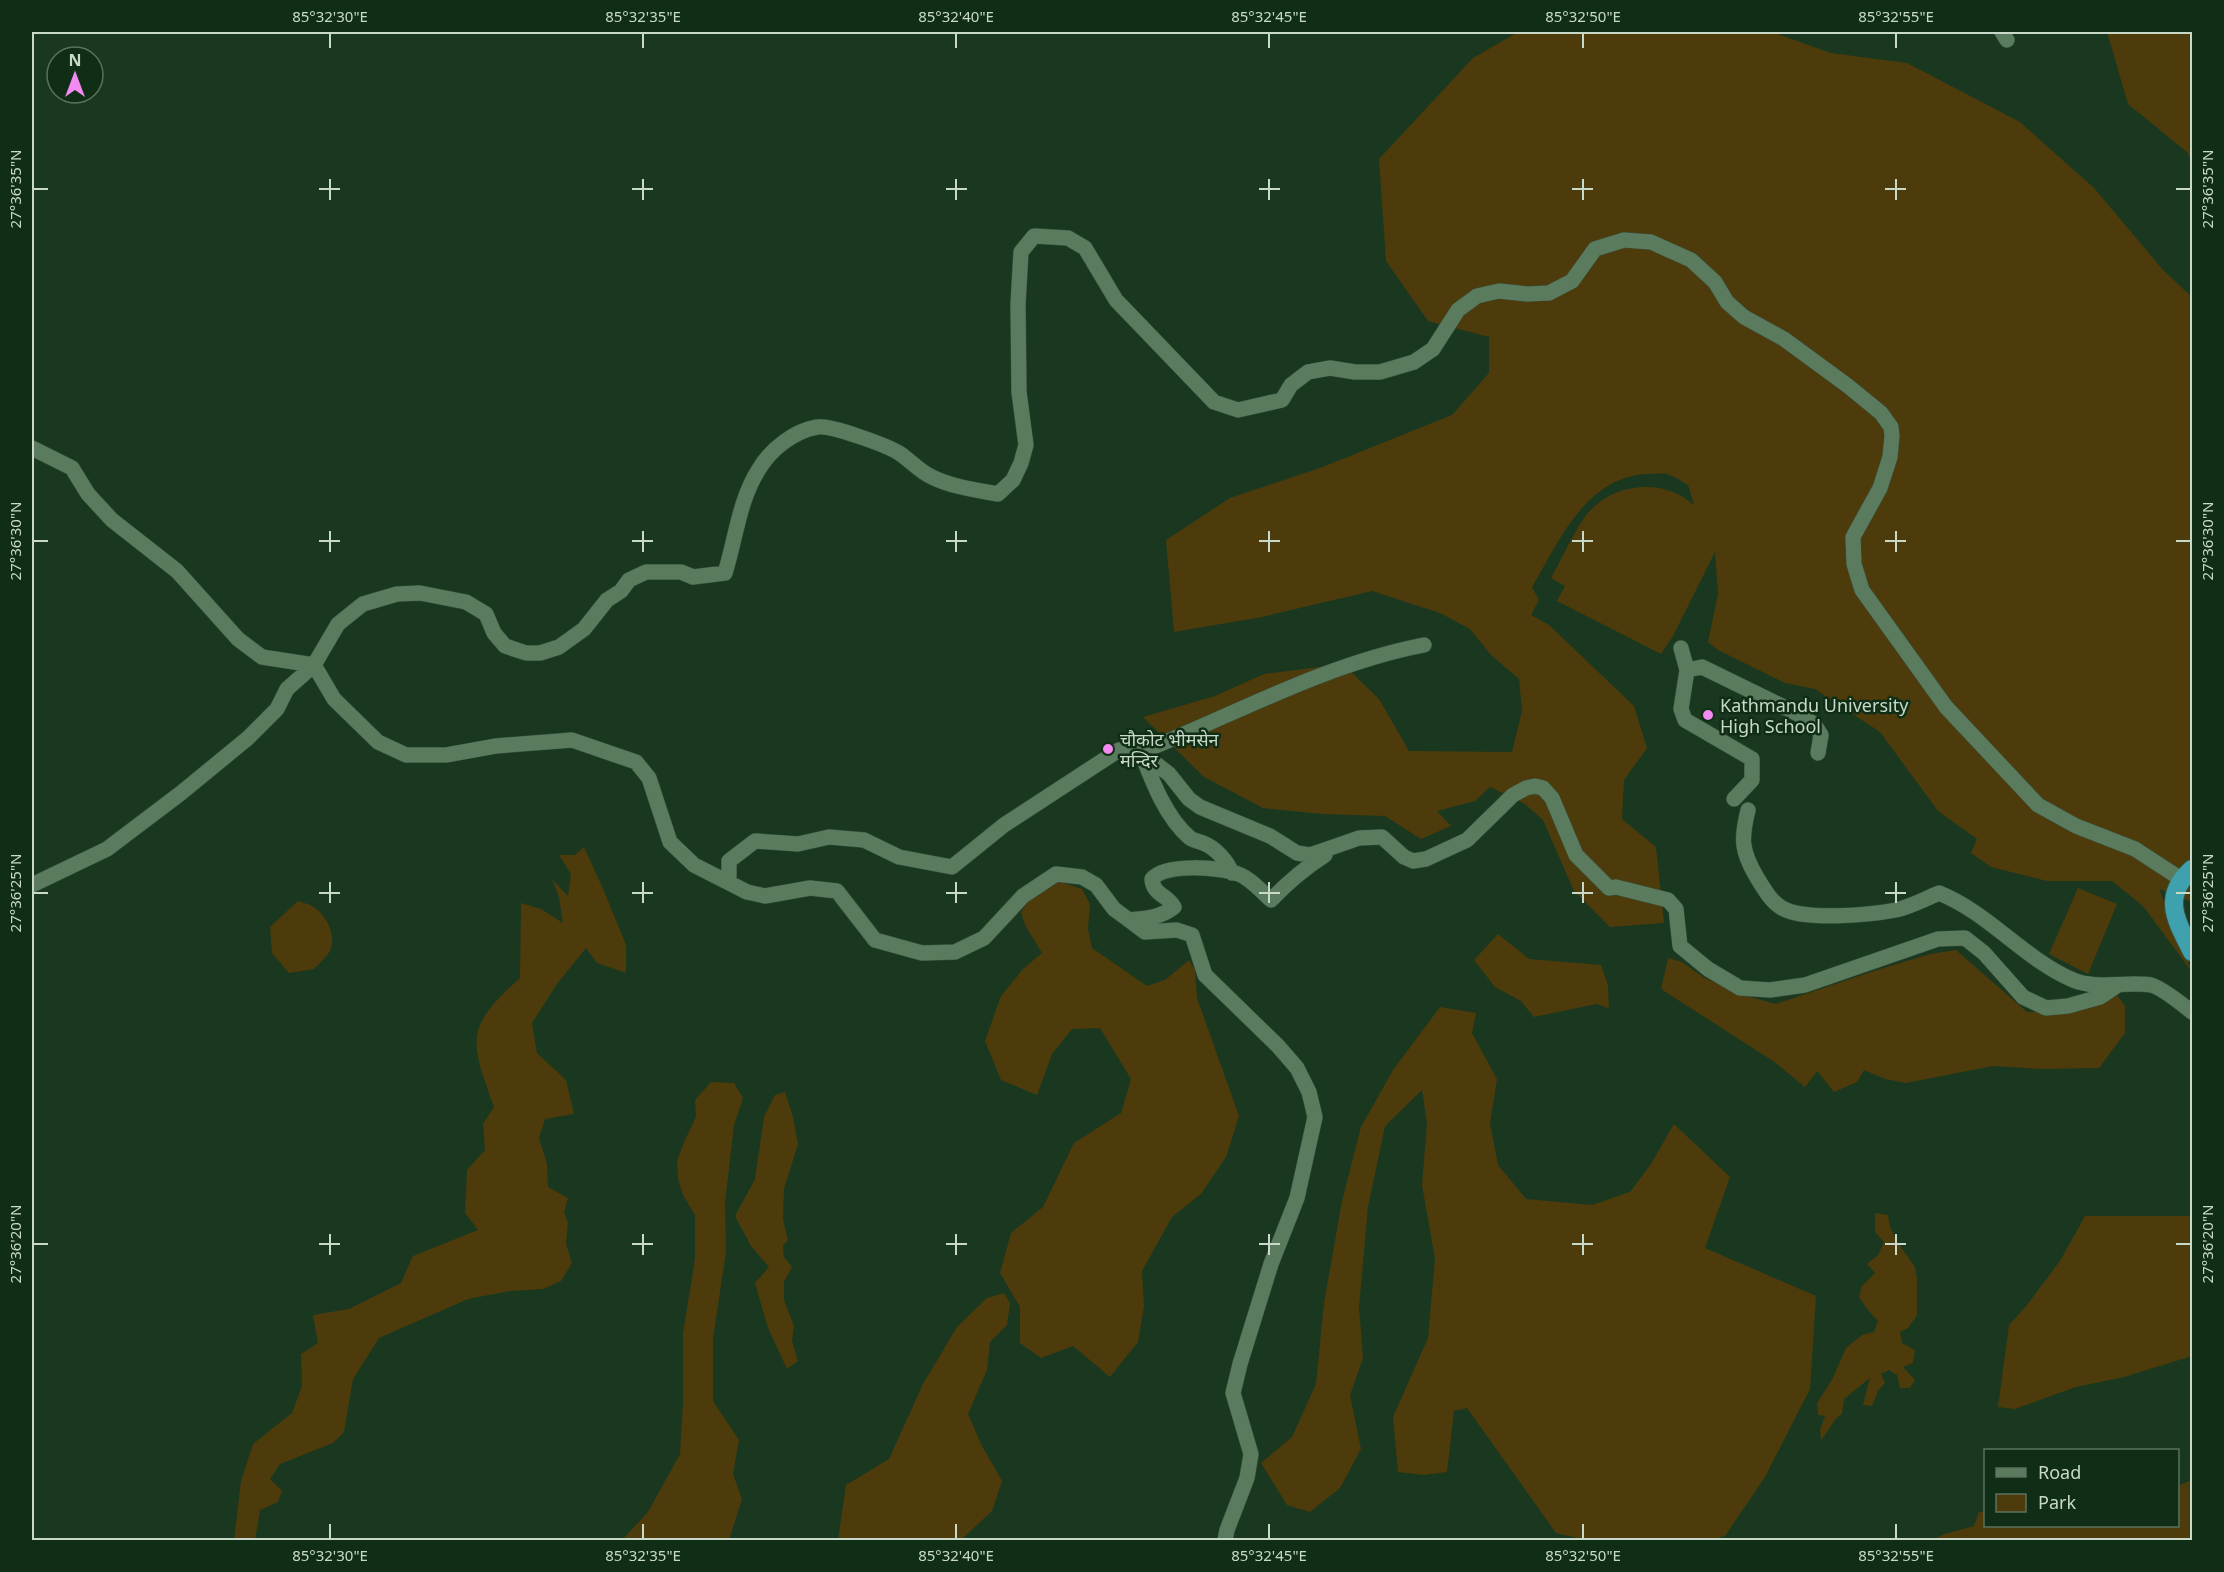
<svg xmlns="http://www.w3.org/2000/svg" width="2224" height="1572" font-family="'Noto Sans','Noto Sans Devanagari',sans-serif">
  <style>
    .green { fill: #4d3b0c }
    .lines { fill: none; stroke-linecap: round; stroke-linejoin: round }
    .minor-casing { stroke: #39533d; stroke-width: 16 }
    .highway-casing { stroke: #39533d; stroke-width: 20 }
    .minor { stroke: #5b7b5e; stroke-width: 15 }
    .highway { stroke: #40a1ae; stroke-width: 18 }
    .ticks { fill: none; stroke: #c8d9c9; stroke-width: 2 }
    .poi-dot { fill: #f38af2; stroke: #102e15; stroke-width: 2 }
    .labels { text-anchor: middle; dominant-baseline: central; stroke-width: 5; stroke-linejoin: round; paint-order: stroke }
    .poi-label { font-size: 18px; fill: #c8d9c9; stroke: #102e15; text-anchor: start }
    .neatline { fill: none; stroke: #c8d9c9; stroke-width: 2 }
    .ticks-label { font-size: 15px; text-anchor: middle; fill: #c8d9c9 }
  </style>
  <rect width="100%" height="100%" fill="#1a381f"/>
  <path class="green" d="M 1518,32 L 1772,32 L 1831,53 L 1907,63 L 2020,122 L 2094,188 L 2163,270 L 2192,297 L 2192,902 L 2159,889 L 2192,972 L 2143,906 L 2112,881 L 2047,881 L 1991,867 L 1971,853 L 1977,839 L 1938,811 L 1880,732 L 1815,689 L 1785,683 L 1718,650 L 1708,642 L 1718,594 L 1715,552 L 1673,636 L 1661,654 L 1557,601 L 1565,586 L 1551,578 C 1562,558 1572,536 1584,518 C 1606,487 1651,478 1683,497 C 1687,499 1691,503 1694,505 L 1688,485 C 1681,481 1674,476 1667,474 C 1662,473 1654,474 1649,474 C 1587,475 1559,541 1532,587 L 1539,600 L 1531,615 L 1549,625 L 1634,706 L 1647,748 L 1624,780 L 1622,819 L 1656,847 L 1664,923 L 1610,927 L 1574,891 L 1543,820 L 1525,804 L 1490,787 L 1475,801 L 1437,811 L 1451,826 L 1421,839 L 1385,816 L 1322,814 L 1263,808 L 1204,777 L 1143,717 L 1215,696 L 1264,674 L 1343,664 L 1379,699 L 1409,751 L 1512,752 L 1522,711 L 1519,679 L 1491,655 L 1470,629 L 1440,613 L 1372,591 L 1262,617 L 1174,632 L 1166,540 L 1230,498 L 1320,468 L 1452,415 L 1489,373 L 1489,337 L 1428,321 L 1386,261 L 1379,159 L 1473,58 Z
    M 2107,32 L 2192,32 L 2192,166 L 2188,153 L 2128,104 Z
    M 584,847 L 604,891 L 626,945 L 626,973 L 597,963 L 586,948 L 557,984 L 532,1023 L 537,1053 L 566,1080 L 574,1114 L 545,1119 L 539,1138 L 547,1164 L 548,1187 L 568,1198 L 564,1212 L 568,1223 L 566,1244 L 572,1263 L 561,1281 L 543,1289 L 510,1291 L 468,1299 L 379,1338 L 353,1379 L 344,1432 L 333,1443 L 280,1464 L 270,1479 L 282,1491 L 278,1502 L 260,1510 L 255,1540 L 234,1540 L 241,1481 L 253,1444 L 292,1413 L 302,1386 L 301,1354 L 318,1343 L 313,1315 L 349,1309 L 401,1283 L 413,1256 L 478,1230 L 465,1213 L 467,1170 L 485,1150 L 483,1124 L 494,1107 C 470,1040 464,1028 520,978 L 521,903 L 541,909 L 563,923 L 559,897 L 552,879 L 568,896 L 571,874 L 559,855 L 575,855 Z
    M 1054,880 L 1082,889 L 1090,904 L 1088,929 L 1092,948 L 1147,986 L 1165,980 L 1189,960 L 1195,970 L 1197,998 L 1239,1116 L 1226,1157 L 1201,1194 L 1172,1217 L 1142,1271 L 1144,1306 L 1138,1342 L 1110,1377 L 1073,1346 L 1041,1358 L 1020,1343 L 1020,1307 L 1000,1273 L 1011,1233 L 1043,1207 L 1074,1143 L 1121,1113 L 1131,1079 L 1100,1028 L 1072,1029 L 1052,1054 L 1037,1095 L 1001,1080 L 985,1041 L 1001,996 L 1023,969 L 1042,953 L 1025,925 L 1021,912 L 1037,888 Z
    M 2078,888 L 2117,904 L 2088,974 L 2049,954 Z
    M 298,901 C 302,903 308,903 312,906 C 326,914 337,935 330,951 C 326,957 319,964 314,969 L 289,973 L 272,953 L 270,927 Z
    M 1498,934 L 1529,959 L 1601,965 L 1608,985 L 1609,1008 L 1596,1004 L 1534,1017 L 1521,1001 L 1495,987 L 1474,960 Z
    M 1956,950 L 2027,1012 L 2056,1012 L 2116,994 L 2125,1006 L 2125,1033 L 2099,1068 L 2042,1069 L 1993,1066 L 1906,1083 L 1885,1079 L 1864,1070 L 1857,1082 L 1834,1092 L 1817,1071 L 1805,1087 L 1776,1063 L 1661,989 L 1668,958 L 1682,962 L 1703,977 L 1739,994 L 1776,1004 L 1877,970 L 1930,954 Z
    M 1440,1007 L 1476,1013 L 1472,1033 L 1497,1079 L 1490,1123 L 1498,1165 L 1526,1199 L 1592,1205 L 1630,1192 L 1651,1164 L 1674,1124 L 1730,1177 L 1705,1248 L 1816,1296 L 1810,1389 L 1765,1477 L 1725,1536 L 1710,1540 L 1586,1540 L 1556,1533 L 1467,1408 L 1454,1411 L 1447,1472 L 1424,1475 L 1398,1472 L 1393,1417 L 1428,1338 L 1435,1259 L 1422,1185 L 1427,1123 L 1422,1090 L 1385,1126 L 1368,1207 L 1359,1307 L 1363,1358 L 1350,1395 L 1361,1449 L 1340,1488 L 1310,1512 L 1287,1505 L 1261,1463 L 1292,1437 L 1316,1384 L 1324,1303 L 1342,1201 L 1361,1127 L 1393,1070 Z
    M 711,1082 L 734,1083 L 743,1098 L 734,1125 L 725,1203 L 726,1252 L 713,1339 L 713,1401 L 739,1440 L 733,1474 L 742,1499 L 729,1540 L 622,1540 L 648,1512 L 680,1454 L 683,1403 L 683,1333 L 695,1259 L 695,1215 L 683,1195 L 678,1179 L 677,1161 L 684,1142 L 696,1117 L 695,1100 Z
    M 785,1092 L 793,1117 L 798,1144 L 784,1189 L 783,1220 L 788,1240 L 783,1246 L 784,1257 L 792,1267 L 784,1282 L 784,1300 L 794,1326 L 792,1341 L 798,1361 L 787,1369 L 768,1328 L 755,1283 L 769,1267 L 751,1246 L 735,1216 L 755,1179 L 764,1117 L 775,1095 Z
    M 1875,1213 L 1888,1215 L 1890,1227 L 1896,1240 L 1915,1267 L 1917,1279 L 1917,1315 L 1908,1328 L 1900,1332 L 1902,1343 L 1915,1350 L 1913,1363 L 1903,1367 L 1915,1380 L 1910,1388 L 1900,1388 L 1897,1375 L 1889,1370 L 1881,1374 L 1885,1383 L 1878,1391 L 1872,1406 L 1863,1405 L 1870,1378 L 1844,1399 L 1842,1414 C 1832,1420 1829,1431 1821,1440 L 1820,1430 L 1825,1416 L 1818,1415 L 1817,1403 L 1832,1380 L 1846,1348 L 1862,1335 L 1874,1332 L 1878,1321 L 1868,1310 L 1859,1297 L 1862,1286 L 1875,1273 L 1867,1264 L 1878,1255 L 1884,1242 L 1875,1232 Z
    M 2085,1216 L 2192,1216 L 2192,1356 L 2124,1377 L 2076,1387 L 2015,1409 L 1998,1407 L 2009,1325 L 2027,1305 L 2060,1261 Z
    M 1004,1293 L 1010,1303 L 1007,1325 L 990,1342 L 987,1370 L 968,1414 L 982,1446 L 1002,1481 L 992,1511 L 961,1540 L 838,1540 L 846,1485 L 889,1459 L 923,1384 L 957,1327 L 987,1298 Z
    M 2192,1480 L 2192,1540 L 1931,1540 L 1945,1534 L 1974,1526 L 1979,1512 L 1985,1512 L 1986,1526 L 2178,1526 L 2178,1486 Z"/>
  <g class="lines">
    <defs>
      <path id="minor" d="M 2002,32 L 2007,40
        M 32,448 L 72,468 L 88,494 L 112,520 L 177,571 L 238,639 L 262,657 L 314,665
        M 1681,648 L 1687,670 L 1681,709 L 1685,720 L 1752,759 L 1752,780 L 1734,799
        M 314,665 L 334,699 L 378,742 L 406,755 L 446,755 L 496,746 L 572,740 L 636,762 L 649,778 L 670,842 L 694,865 L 747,892 L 765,896 L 810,888 L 837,891 L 875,940 L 922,953 L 955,952 L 984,938 L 1023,896 L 1056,874 L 1082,877 L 1096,885 L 1114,909 L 1129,920 C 1146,918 1160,918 1174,907 C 1168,895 1153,895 1152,879 C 1165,863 1220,867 1238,874 C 1250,878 1262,892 1271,900 C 1288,882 1305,868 1325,855
        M 1687,670 L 1702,667 L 1800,715 L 1814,724 L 1821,735 L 1818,753
        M 1748,810 C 1741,839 1741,850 1756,876 C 1763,887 1770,901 1782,908 C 1804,921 1870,915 1896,910 C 1910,907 1925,899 1939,893 C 1989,913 2024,959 2073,980 C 2097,990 2126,981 2151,985 C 2161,987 2183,1005 2192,1012
        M 1232,873 C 1227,861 1216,848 1203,843 C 1199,841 1194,841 1190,838 C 1166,818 1152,781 1141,752 C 1234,715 1325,664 1424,645
        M 729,882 L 729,861 L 755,841 L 798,844 L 829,837 L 864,840 L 899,857 L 952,867 L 1004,825 L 1119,750 L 1141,752 L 1169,774 L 1189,799 L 1200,807 L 1270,836 L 1297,853 L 1310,855 L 1359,838 L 1382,837 L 1404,857 L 1413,861 L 1426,859 L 1467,840 L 1513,795 L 1526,788 L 1535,786 L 1543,788 L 1552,798 L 1576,855 L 1609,888 L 1616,887 L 1668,900 L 1676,909 L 1680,946 L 1708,969 L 1740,988 L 1770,990 L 1805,985 L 1938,939 L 1965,938 L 1984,953 L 2023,997 L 2046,1008 L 2068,1006 L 2100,997 L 2118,985
        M 32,885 L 107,849 L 181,793 L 248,738 L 277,709 L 287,689 L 314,665 L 338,624 L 363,604 L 397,594 L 420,593 L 466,602 L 486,614 L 494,633 L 505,646 L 526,653 L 540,653 L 559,647 L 584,629 L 607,600 L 621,591 L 629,580 L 646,572 L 681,572 L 693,577 L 725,573 C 736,538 739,500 759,469 C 771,449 794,431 817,427 C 831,425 886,445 899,453 C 910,460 920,472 932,477 C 952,487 976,490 998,494 L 1013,480 L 1021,463 L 1026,445 L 1019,392 L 1018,304 L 1021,252 L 1034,236 L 1068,238 L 1085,248 L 1116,300 L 1214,402 L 1238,410 L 1282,400 L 1291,385 L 1308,372 L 1330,368 L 1355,372 L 1380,372 L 1414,362 L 1433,349 L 1458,310 L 1477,296 L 1499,291 L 1527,294 L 1549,293 L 1572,281 L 1595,249 L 1624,240 L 1651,242 L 1691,260 L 1715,282 L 1727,302 L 1744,317 L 1784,339 L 1848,386 L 1881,413 L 1891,427 L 1892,436 L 1890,457 L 1880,488 L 1853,537 L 1854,564 L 1862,590 L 1946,707 L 2038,805 L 2076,826 L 2135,849 L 2181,879
        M 1129,920 L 1145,932 L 1177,930 L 1192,935 L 1205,975 L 1278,1046 L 1297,1068 L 1309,1092 L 1315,1117 L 1297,1198 L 1271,1264 L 1240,1364 L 1233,1393 L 1251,1454 L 1247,1478 L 1227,1530 L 1225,1540"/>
      <path id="highway" d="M 2192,869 C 2161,897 2176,920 2192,952"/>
    </defs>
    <use href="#minor" class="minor-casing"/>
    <use href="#highway" class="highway-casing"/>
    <use href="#minor" class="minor"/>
    <use href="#highway" class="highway"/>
  </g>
  <path class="ticks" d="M 330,33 L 330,48M 643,33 L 643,48M 956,33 L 956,48M 1269,33 L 1269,48M 1583,33 L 1583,48M 1896,33 L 1896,48M 330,179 L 330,200M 643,179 L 643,200M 956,179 L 956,200M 1269,179 L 1269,200M 1583,179 L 1583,200M 1896,179 L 1896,200M 33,189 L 48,189M 319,189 L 340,189M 632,189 L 653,189M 946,189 L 967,189M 1259,189 L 1280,189M 1572,189 L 1593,189M 1885,189 L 1906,189M 2176,189 L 2191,189M 330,531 L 330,552M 643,531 L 643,552M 956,531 L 956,552M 1269,531 L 1269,552M 1583,531 L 1583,552M 1896,531 L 1896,552M 33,541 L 48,541M 319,541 L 340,541M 632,541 L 653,541M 946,541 L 967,541M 1259,541 L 1280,541M 1572,541 L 1593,541M 1885,541 L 1906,541M 2176,541 L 2191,541M 330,882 L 330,903M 643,882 L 643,903M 956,882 L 956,903M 1269,882 L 1269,903M 1583,882 L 1583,903M 1896,882 L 1896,903M 33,893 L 48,893M 319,893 L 340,893M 632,893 L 653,893M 946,893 L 967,893M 1259,893 L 1280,893M 1572,893 L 1593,893M 1885,893 L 1906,893M 2176,893 L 2191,893M 330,1234 L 330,1255M 643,1234 L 643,1255M 956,1234 L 956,1255M 1269,1234 L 1269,1255M 1583,1234 L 1583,1255M 1896,1234 L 1896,1255M 33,1244 L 48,1244M 319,1244 L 340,1244M 632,1244 L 653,1244M 946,1244 L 967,1244M 1259,1244 L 1280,1244M 1572,1244 L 1593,1244M 1885,1244 L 1906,1244M 2176,1244 L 2191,1244M 330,1524 L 330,1539M 643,1524 L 643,1539M 956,1524 L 956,1539M 1269,1524 L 1269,1539M 1583,1524 L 1583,1539M 1896,1524 L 1896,1539"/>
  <g class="poi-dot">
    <circle cx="1708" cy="715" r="6"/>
    <circle cx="1108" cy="749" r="6"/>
  </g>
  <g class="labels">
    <g class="poi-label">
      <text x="1720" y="705">Kathmandu University<tspan x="1720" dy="21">High School</tspan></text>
      <text x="1120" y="739">चौकोट भीमसेन<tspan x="1120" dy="21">मन्दिर</tspan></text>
    </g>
  </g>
  <rect width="2224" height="1572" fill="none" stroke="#102e15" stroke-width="66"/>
  <rect x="1984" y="1449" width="195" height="78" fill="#102e15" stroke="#5a725d" stroke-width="1.5"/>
  <rect x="1996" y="1468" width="30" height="9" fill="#5b7b5e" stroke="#5a725d" stroke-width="1.5"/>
  <text x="2038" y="1479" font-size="18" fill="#c8d9c9">Road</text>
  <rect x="1996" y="1494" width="30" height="18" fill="#4d3b0c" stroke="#5a725d" stroke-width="1.5"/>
  <text x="2038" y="1509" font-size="18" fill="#c8d9c9">Park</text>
  <g transform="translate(75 75)"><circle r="28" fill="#102e15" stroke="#5a725d" stroke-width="1.5"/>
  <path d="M0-4.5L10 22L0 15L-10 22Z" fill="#f38af2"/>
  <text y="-9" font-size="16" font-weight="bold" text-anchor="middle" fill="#c8d9c9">N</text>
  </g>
  <rect x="33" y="33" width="2158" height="1506" class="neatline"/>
  <g class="ticks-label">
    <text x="330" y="22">85°32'30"E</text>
    <text x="643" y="22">85°32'35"E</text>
    <text x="956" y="22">85°32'40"E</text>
    <text x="1269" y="22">85°32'45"E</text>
    <text x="1583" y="22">85°32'50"E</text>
    <text x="1896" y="22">85°32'55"E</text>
    <text transform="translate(16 189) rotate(-90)" y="5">27°36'35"N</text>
    <text transform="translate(2208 189) rotate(-90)" y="5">27°36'35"N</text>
    <text transform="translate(16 541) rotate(-90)" y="5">27°36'30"N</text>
    <text transform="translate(2208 541) rotate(-90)" y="5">27°36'30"N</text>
    <text transform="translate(16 893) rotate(-90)" y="5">27°36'25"N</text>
    <text transform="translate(2208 893) rotate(-90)" y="5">27°36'25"N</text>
    <text transform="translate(16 1244) rotate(-90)" y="5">27°36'20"N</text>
    <text transform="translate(2208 1244) rotate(-90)" y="5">27°36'20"N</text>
    <text x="330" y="1561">85°32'30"E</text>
    <text x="643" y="1561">85°32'35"E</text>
    <text x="956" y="1561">85°32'40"E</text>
    <text x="1269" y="1561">85°32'45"E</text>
    <text x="1583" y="1561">85°32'50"E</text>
    <text x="1896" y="1561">85°32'55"E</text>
  </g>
</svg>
